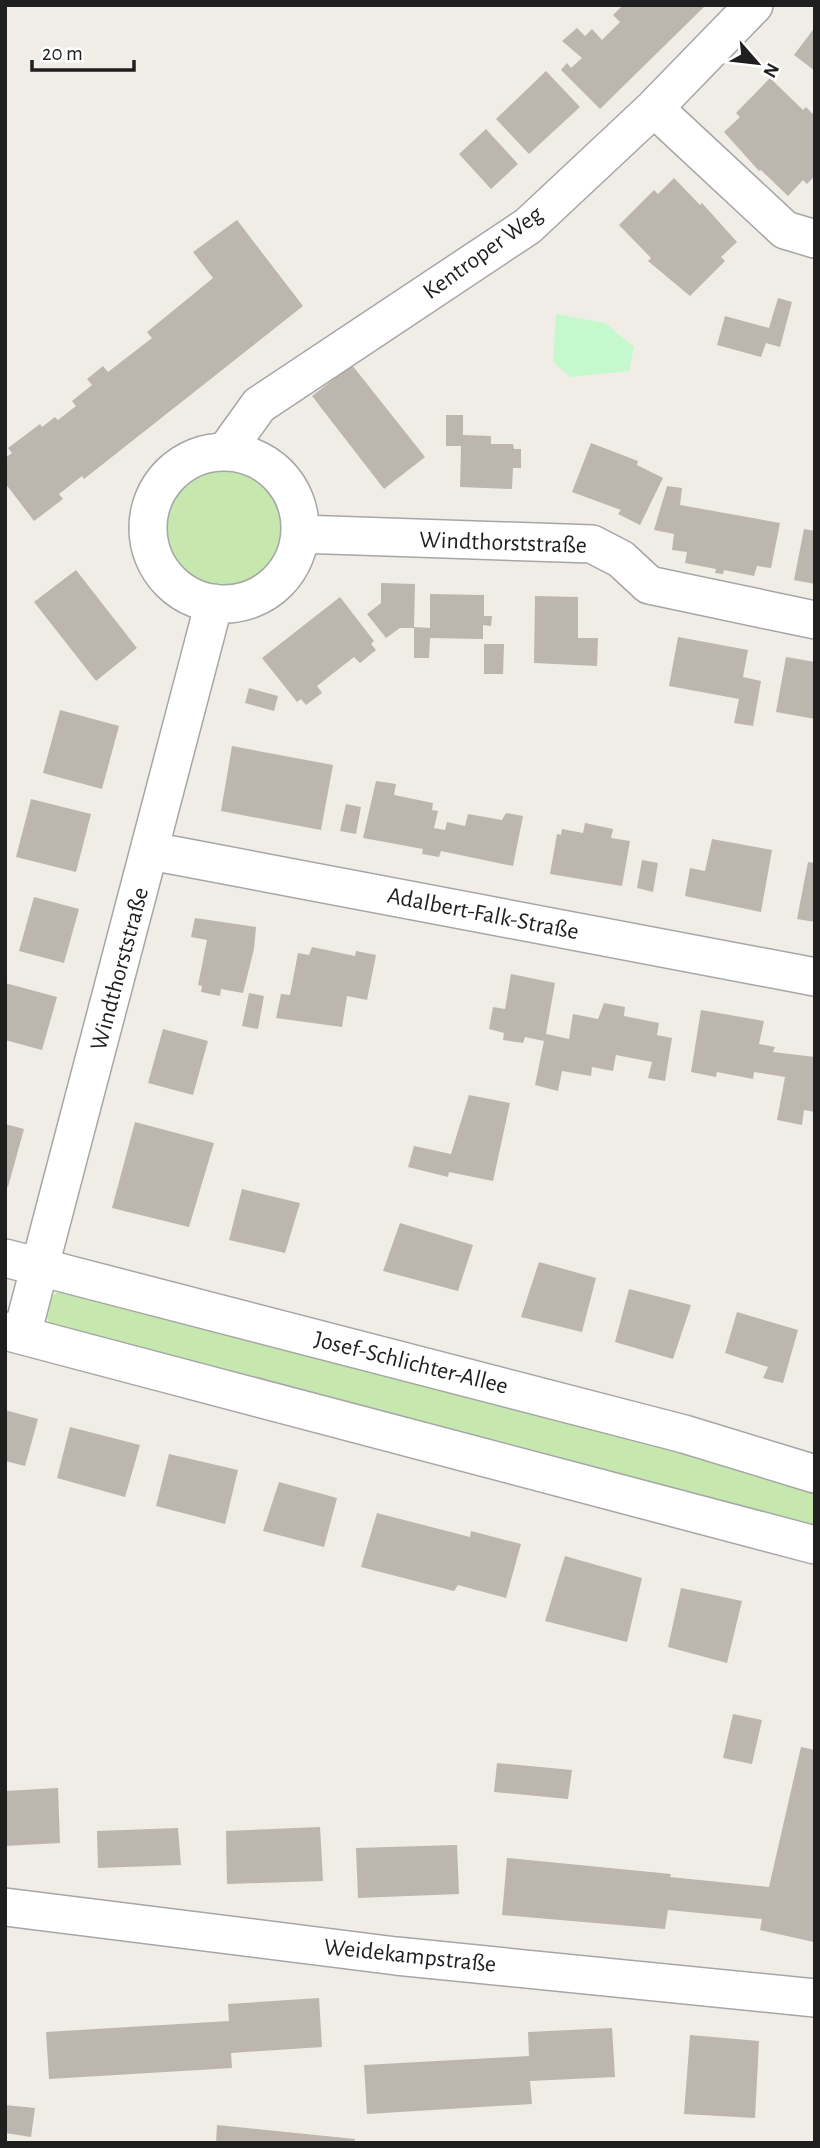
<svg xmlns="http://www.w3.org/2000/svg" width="820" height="2148" font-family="'Alegreya Sans',sans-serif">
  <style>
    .grass { fill: #c6e8ae }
    .park { fill: #c5f8cd }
    .building { fill: #bcb6af }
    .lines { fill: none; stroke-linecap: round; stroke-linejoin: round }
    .street-casing { stroke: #a6a6a6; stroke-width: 40 }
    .street { stroke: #fff; stroke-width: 37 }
    .labels { text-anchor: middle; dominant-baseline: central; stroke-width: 5; stroke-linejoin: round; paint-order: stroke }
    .street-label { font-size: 24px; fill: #1f1f1f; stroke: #fff }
  </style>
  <rect width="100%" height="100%" fill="#f0ede6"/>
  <path class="grass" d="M163 529a61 61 0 1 1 122 0a61 61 0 1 1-122 0Z
    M 66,1290 L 815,1486 L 815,1530 L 51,1326 C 40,1309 45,1294 66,1290 Z"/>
  <path class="park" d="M 556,314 L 605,323 L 634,347 L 629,371 L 570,377 L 553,362 Z"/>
  <path class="building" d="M 623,5 L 706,5 L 600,109 L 561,70 L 567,63 L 571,68 L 582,58 L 562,41 L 577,28 L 585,36 L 592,29 L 602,40 L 620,22 L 613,15 Z
    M 815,27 L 815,71 L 794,55 Z
    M 546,71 L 580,107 L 529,154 L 496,119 Z
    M 770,78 L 803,110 L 806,107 L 815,116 L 815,176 L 807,184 L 803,180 L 788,196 L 761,170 L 759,171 L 724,132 L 740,117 L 736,113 Z
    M 486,129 L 518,164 L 491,189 L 459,154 Z
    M 674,178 L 700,205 L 702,203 L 737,242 L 721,257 L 725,261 L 690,296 L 648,261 L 651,258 L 619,225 L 654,190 L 658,194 Z
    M 237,220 L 303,306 L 84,479 L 82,476 L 59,494 L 63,499 L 34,521 L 5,483 L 5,458 L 12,453 L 8,448 L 40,424 L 42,427 L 55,417 L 58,420 L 76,406 L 72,401 L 92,385 L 87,379 L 103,366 L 108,372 L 152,338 L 147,332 L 213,278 L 193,252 Z
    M 778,298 L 792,302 L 780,347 L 766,343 L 761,357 L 717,345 L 725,316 L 769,328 Z
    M 352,365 L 425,457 L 384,489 L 312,396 Z
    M 446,415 L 463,415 L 463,435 L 491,436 L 491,444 L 513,444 L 514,449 L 521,449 L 521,468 L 513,468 L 512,489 L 460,487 L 461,446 L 446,446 Z
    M 591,443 L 638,461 L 637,465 L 663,478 L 640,525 L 618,514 L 621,510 L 572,492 Z
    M 667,486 L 682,488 L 680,505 L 780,523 L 771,568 L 757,566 L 754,576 L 724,570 L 723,574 L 715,573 L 716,569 L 685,563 L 687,552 L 672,550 L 674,534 L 654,530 Z
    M 804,529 L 815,531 L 815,584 L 794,580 Z
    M 76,570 L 137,648 L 96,681 L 34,602 Z
    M 381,583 L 415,584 L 414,627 L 430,628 L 430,594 L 484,595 L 484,616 L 492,616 L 491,626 L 483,625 L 483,639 L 430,638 L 429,658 L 414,658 L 414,628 L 400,628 L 386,638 L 367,614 L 381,603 Z
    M 535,596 L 578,597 L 578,638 L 598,638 L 597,666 L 534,663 Z
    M 340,597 L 374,641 L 371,644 L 376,650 L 360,663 L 354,657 L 317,686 L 322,693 L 306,705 L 301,699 L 297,702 L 262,658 Z
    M 678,637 L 748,650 L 743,677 L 761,681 L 753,726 L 734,723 L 739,699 L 669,686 Z
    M 484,644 L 504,644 L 503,674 L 484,674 Z
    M 786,657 L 815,662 L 815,719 L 776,712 Z
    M 249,688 L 278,696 L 274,711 L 245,703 Z
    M 60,710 L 119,726 L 102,789 L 43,773 Z
    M 232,746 L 333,765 L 321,830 L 221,811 Z
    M 376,781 L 396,784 L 394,795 L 433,803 L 432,810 L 438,811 L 434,828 L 445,830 L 447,822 L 465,826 L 468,814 L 502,820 L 506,813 L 523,816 L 513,866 L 441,851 L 439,857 L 422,854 L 423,849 L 363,838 Z
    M 31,799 L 91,814 L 76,872 L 16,857 Z
    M 346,804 L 361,807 L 356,834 L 340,831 Z
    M 585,823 L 613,829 L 611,838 L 630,841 L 622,886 L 550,874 L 557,834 L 561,835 L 562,829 L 583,833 Z
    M 712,839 L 772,850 L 761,912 L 685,896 L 690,868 L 705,871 Z
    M 642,860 L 658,863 L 653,892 L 637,888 Z
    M 808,862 L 815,863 L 815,922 L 797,919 Z
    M 34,897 L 79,909 L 64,963 L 19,951 Z
    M 195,918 L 256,927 L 254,949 L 243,993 L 221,989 L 220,996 L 201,992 L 202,986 L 198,985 L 207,940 L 191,937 Z
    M 312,947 L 355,956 L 356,951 L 376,955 L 367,1000 L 347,996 L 342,1027 L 276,1018 L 281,994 L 290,995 L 298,953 L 309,955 Z
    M 511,974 L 555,983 L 546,1034 L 569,1039 L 573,1014 L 598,1019 L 604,1003 L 625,1007 L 624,1016 L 659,1023 L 657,1035 L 672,1038 L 665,1081 L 648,1078 L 652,1062 L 616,1055 L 613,1071 L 592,1067 L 591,1076 L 562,1071 L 558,1091 L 535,1085 L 544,1041 L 525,1037 L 523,1043 L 503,1040 L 504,1033 L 489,1029 L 493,1007 L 505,1009 Z
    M 5,983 L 57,997 L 42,1050 L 5,1040 Z
    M 249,993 L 264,996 L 258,1029 L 242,1026 Z
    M 701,1010 L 764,1021 L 759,1044 L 775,1047 L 773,1052 L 815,1057 L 815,1112 L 804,1110 L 802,1125 L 777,1120 L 785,1077 L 754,1072 L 753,1079 L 717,1072 L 716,1077 L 691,1072 Z
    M 163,1029 L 208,1041 L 193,1095 L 148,1083 Z
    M 469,1095 L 510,1103 L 493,1181 L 449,1172 L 448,1177 L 408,1167 L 414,1146 L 451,1154 Z
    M 135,1122 L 214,1143 L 189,1227 L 112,1208 Z
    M 5,1124 L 24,1129 L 8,1187 L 5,1186 Z
    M 242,1189 L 300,1203 L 285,1253 L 229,1240 Z
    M 400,1223 L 473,1245 L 458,1291 L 383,1271 Z
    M 539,1262 L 596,1278 L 582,1332 L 521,1317 Z
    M 629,1289 L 691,1305 L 673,1359 L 615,1342 Z
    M 737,1312 L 798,1330 L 783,1383 L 763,1378 L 768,1367 L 725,1353 Z
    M 5,1410 L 38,1419 L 25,1466 L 5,1461 Z
    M 70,1427 L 140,1445 L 125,1497 L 57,1478 Z
    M 169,1454 L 238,1470 L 225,1524 L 156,1506 Z
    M 279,1482 L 337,1498 L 324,1547 L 263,1531 Z
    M 377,1513 L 470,1537 L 471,1531 L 521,1544 L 506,1598 L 458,1585 L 454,1591 L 361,1567 Z
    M 565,1556 L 642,1578 L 627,1642 L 545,1621 Z
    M 681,1588 L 742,1601 L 727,1663 L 668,1647 Z
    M 733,1714 L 762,1720 L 752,1764 L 723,1758 Z
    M 801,1747 L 815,1750 L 814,1942 L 760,1930 L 762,1919 L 668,1910 L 665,1929 L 502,1915 L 507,1858 L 671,1874 L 670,1877 L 769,1887 Z
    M 497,1763 L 572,1770 L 568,1799 L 494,1792 Z
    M 58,1788 L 60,1843 L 5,1846 L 5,1791 Z
    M 320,1827 L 323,1881 L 227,1884 L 226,1831 Z
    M 178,1828 L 181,1865 L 98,1868 L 97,1831 Z
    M 457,1845 L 459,1894 L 358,1898 L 356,1848 Z
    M 319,1998 L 322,2047 L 231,2053 L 232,2068 L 49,2079 L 46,2032 L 229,2021 L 228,2004 Z
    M 612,2028 L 615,2077 L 530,2081 L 532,2104 L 367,2114 L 364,2065 L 529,2056 L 528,2032 Z
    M 690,2035 L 759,2041 L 755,2118 L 684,2114 Z
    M 5,2105 L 35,2108 L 31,2137 L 5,2133 Z
    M 217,2125 L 355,2139 L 354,2143 L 216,2143 Z"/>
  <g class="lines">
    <defs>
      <path id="street" d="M 654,108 L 785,230 L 815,239
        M 226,451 L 259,405 L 528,226 L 654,108 L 754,5
        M148 528a76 76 0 1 1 152 0a76 76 0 1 1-152 0Z
        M 300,534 L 592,544 L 621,559 L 649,585 L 815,620
        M 151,851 L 815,977
        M 5,1258 L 684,1434 L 815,1474
        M 5,1331 L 815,1545
        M 22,1334 L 214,603
        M 5,1907 L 396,1956 L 815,1998"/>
    </defs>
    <use href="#street" class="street-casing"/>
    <use href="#street" class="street"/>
  </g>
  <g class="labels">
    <g class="street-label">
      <text transform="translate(483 253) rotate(-36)">Kentroper Weg</text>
      <text transform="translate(503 543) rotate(2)">Windthorststraße</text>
      <text transform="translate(483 914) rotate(11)">Adalbert-Falk-Straße</text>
      <text transform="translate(120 969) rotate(-75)">Windthorststraße</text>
      <text transform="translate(411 1363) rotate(14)">Josef-Schlichter-Allee</text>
      <text transform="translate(410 1956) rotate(6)">Weidekampstraße</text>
    </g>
  </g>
  <rect width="820" height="2148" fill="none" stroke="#1f1f1f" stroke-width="14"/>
  <g transform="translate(757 63) rotate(118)" stroke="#ffffff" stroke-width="5" paint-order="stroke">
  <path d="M0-5L12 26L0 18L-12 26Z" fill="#1f1f1f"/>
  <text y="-10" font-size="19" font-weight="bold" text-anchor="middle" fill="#1f1f1f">N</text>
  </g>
  <path d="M32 60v10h102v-10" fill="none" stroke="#1f1f1f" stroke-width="3.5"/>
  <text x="42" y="60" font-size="21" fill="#1f1f1f" stroke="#ffffff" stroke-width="5" paint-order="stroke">20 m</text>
</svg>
